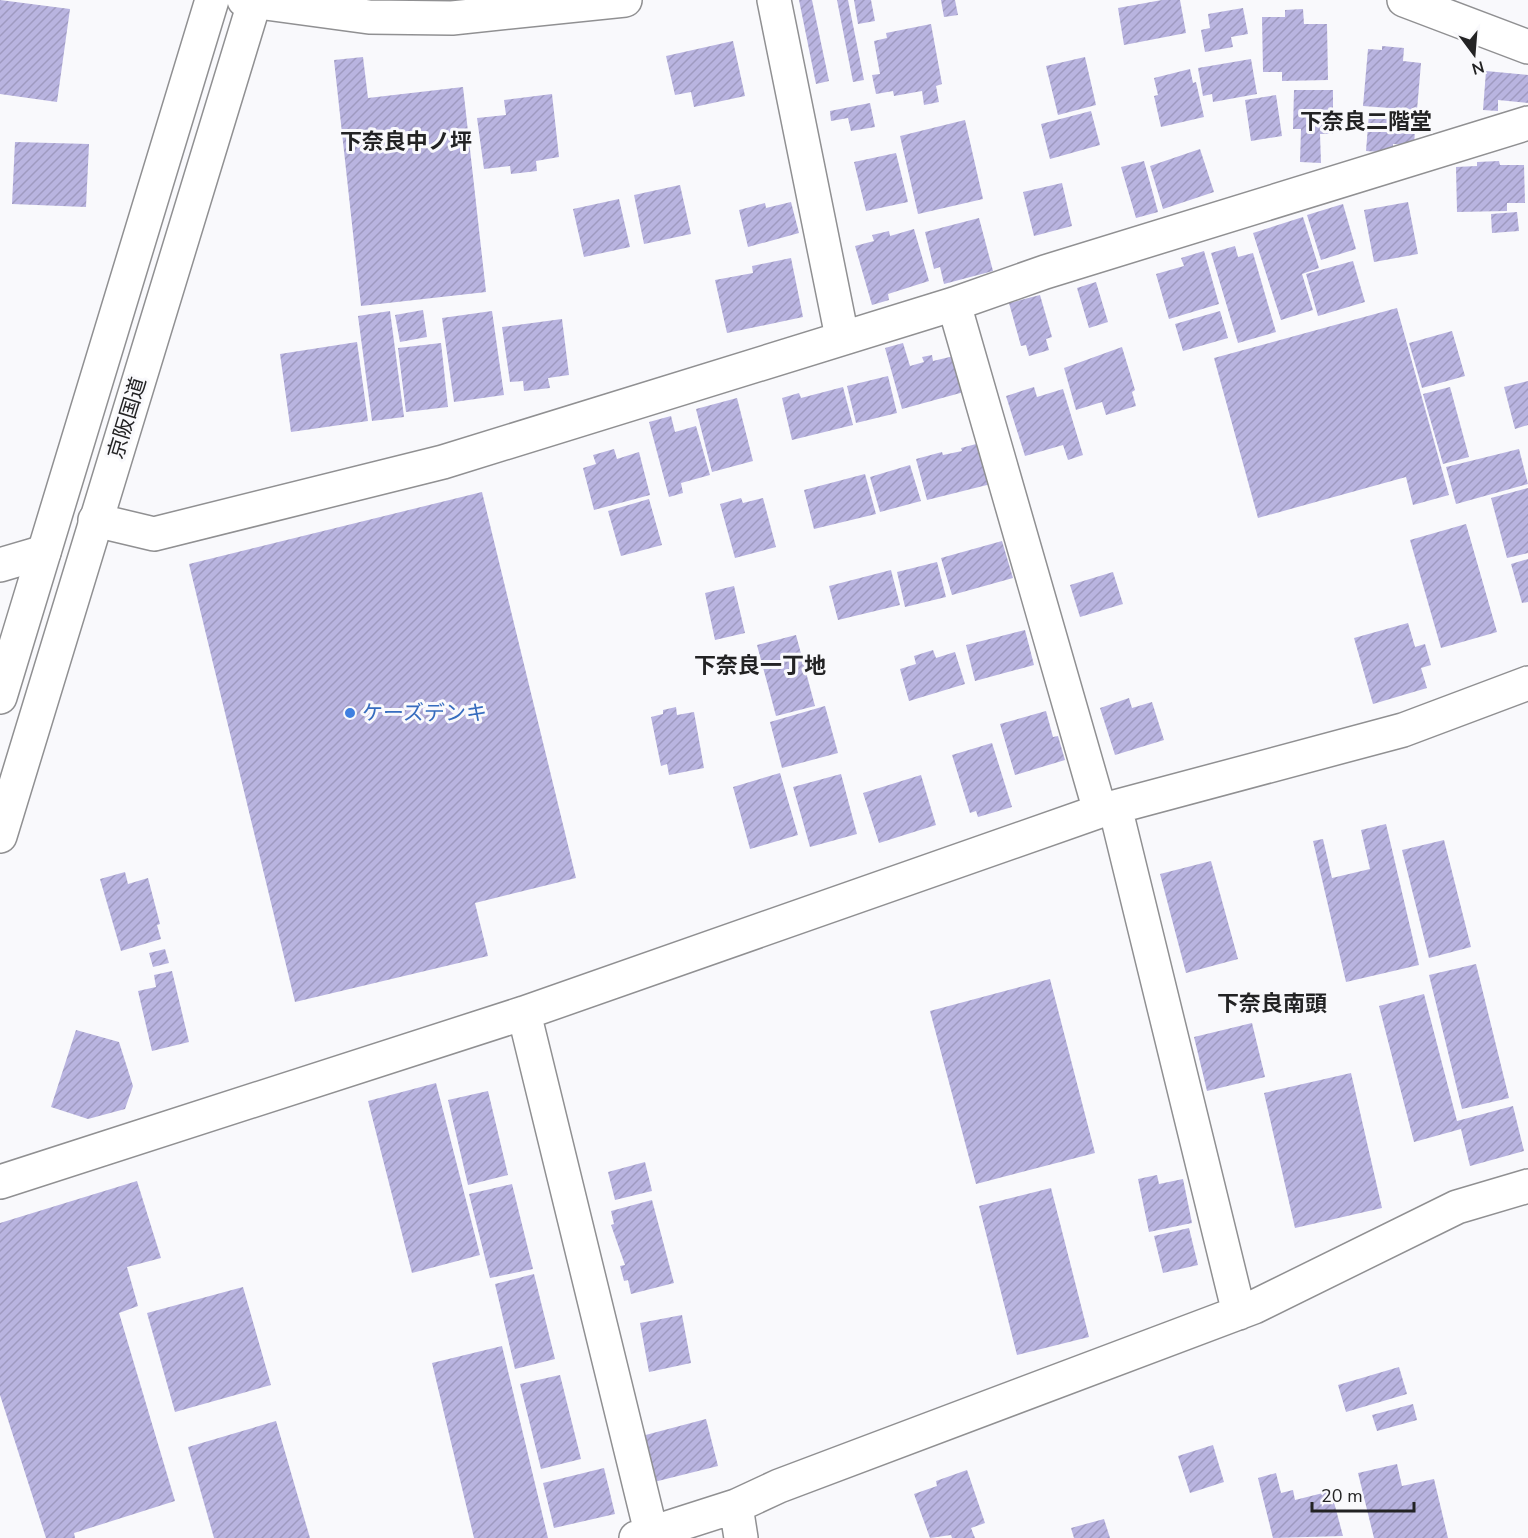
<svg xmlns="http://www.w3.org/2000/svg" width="1528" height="1538" font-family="'Nunito Sans','Noto Sans JP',sans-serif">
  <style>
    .building { fill: url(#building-hatch) }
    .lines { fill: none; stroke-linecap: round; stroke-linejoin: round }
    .street-casing { stroke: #909092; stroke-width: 36 }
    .secondary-casing { stroke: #909092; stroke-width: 36 }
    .highway-casing { stroke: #909092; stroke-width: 36 }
    .street { stroke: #fff; stroke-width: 33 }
    .secondary { stroke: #fff; stroke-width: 33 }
    .highway { stroke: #fff; stroke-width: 33 }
    .shop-dot { fill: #3f7fe0; stroke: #f9f9fc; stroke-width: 2 }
    .labels { text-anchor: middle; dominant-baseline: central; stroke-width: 6; stroke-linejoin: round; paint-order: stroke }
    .street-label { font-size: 21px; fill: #232324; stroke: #f9f9fc }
    .shop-label { font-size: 21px; fill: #366cbe; stroke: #f9f9fc; text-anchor: start }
    .neighbourhood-label { font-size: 22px; font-weight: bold; fill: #232324; stroke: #f9f9fc }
  </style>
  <defs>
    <pattern id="building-hatch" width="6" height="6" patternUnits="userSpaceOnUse" patternTransform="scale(1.5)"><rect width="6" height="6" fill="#b9b4e0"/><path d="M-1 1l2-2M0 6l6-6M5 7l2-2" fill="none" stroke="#9f9ac0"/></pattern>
  </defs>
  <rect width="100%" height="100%" fill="#f9f9fc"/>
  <path class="building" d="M 0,0 L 70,9 L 57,102 L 0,94 Z
    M 799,0 L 812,0 L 829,81 L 816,84 Z
    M 837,0 L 848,0 L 864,80 L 853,82 Z
    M 854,0 L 871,0 L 875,21 L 858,24 Z
    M 941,0 L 955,0 L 958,15 L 944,17 Z
    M 1162,0 L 1180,0 L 1186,33 L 1124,45 L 1118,8 Z
    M 1243,8 L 1248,34 L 1231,37 L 1233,47 L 1205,52 L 1201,30 L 1210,28 L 1208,14 Z
    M 1303,9 L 1304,24 L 1327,24 L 1328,80 L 1282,81 L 1282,72 L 1263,72 L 1262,17 L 1285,17 L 1285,10 Z
    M 931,24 L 942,84 L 936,86 L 939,102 L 924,105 L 922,91 L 894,96 L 893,91 L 876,94 L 872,75 L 880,74 L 874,41 L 887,38 L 886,33 Z
    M 733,41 L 745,96 L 694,107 L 691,92 L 675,95 L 666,56 Z
    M 1382,46 L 1404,48 L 1403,61 L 1421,63 L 1417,110 L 1363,106 L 1368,49 L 1382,50 Z
    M 363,57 L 368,98 L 463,87 L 486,292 L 361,306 L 334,60 Z
    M 1085,57 L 1096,105 L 1058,115 L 1046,66 Z
    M 1251,59 L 1257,94 L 1213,102 L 1212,94 L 1203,96 L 1198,68 Z
    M 1190,69 L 1193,83 L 1196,82 L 1204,117 L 1161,127 L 1154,96 L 1158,95 L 1154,78 Z
    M 1486,71 L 1528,75 L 1528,103 L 1498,100 L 1498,111 L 1483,110 Z
    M 1294,90 L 1333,90 L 1333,134 L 1320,134 L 1321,163 L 1300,162 L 1301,129 L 1293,129 Z
    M 552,94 L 559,157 L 536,161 L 537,171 L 511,174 L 510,166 L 484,169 L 477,118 L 506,115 L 504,100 Z
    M 1276,95 L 1282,136 L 1251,141 L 1245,100 Z
    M 870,103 L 875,127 L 851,131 L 848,118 L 831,121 L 830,111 Z
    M 1091,111 L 1100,145 L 1050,159 L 1041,124 Z
    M 1369,114 L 1416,117 L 1414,145 L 1393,144 L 1393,153 L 1366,151 Z
    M 965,120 L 983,199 L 918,214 L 900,136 Z
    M 15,142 L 89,144 L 86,207 L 12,204 Z
    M 1200,149 L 1214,192 L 1163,209 L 1150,166 Z
    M 896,153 L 908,202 L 866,211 L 854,162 Z
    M 1144,161 L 1158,212 L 1136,218 L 1121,167 Z
    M 1499,161 L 1500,165 L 1524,165 L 1525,203 L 1507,203 L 1507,211 L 1457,212 L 1456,167 L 1477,166 L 1477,162 Z
    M 1062,183 L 1072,226 L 1034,236 L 1023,192 Z
    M 680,185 L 691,234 L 644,244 L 634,195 Z
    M 619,199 L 630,247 L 584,257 L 573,209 Z
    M 791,202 L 799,233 L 748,247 L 739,210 L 765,203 L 766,208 Z
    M 1408,202 L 1418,254 L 1374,262 L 1364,210 Z
    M 1343,204 L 1356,249 L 1321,260 L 1307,215 Z
    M 1517,212 L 1519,231 L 1492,233 L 1491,214 Z
    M 1303,217 L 1319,268 L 1302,274 L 1313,310 L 1281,320 L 1253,233 Z
    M 979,218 L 993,271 L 944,284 L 940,267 L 934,269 L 925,232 Z
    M 914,229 L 929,281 L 888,294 L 889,300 L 872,305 L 855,246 L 874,241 L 872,235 L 889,231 L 890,236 Z
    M 1235,246 L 1238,257 L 1253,253 L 1276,332 L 1238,343 L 1211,253 Z
    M 1204,251 L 1219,304 L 1169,319 L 1156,274 L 1184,266 L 1181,258 Z
    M 791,258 L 803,317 L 727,333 L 715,280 L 753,273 L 752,266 Z
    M 1353,261 L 1365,302 L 1318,316 L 1306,274 Z
    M 1096,282 L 1108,322 L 1089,328 L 1077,288 Z
    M 1040,295 L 1052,337 L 1046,339 L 1049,350 L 1029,356 L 1026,345 L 1021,346 L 1009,303 Z
    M 1397,308 L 1449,495 L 1413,505 L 1406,477 L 1258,518 L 1214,358 Z
    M 423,310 L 427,337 L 400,342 L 395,315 Z
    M 390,311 L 404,417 L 372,421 L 358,316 Z
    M 492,311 L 504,395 L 454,402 L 442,318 Z
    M 1220,311 L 1228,338 L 1183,351 L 1175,324 Z
    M 562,319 L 569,375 L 548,378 L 550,388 L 524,391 L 523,381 L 510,382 L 502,327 Z
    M 1452,331 L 1465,376 L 1422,388 L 1409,343 Z
    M 357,342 L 368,421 L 291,432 L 280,354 Z
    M 441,343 L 448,407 L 406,412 L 398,348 Z
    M 903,343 L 910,366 L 924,362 L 922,357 L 932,355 L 933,361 L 954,356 L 964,392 L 902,409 L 885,348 Z
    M 1122,347 L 1135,390 L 1132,392 L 1136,406 L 1106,415 L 1102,402 L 1076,410 L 1064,368 Z
    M 888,376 L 897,413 L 856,423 L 847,386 Z
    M 1528,381 L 1528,425 L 1515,429 L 1504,387 Z
    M 843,387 L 853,425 L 792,440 L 782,398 L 799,393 L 801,398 Z
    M 1034,387 L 1037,397 L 1063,389 L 1083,455 L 1068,460 L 1063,445 L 1025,456 L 1006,396 Z
    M 1450,387 L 1469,457 L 1443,464 L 1423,394 Z
    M 737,398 L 753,461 L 712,472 L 696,409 Z
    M 671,416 L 675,432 L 696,426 L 710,475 L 681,483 L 683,493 L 669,497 L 649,422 Z
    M 980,443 L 991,484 L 927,500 L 916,459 L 942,452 L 943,455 L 962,451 L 961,448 Z
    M 614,449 L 617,459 L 639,452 L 650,495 L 594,510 L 583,468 L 596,464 L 593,455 Z
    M 1519,449 L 1528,484 L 1456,504 L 1446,467 Z
    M 910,465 L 921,501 L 880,512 L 870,477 Z
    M 865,474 L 876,514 L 814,529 L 804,490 Z
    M 1528,488 L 1528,553 L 1507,558 L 1491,498 Z
    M 482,492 L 576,878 L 475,903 L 488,956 L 295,1002 L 189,564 Z
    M 741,498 L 743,503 L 763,498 L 776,547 L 735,558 L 720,504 Z
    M 649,499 L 662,545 L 621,556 L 608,511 Z
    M 1466,524 L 1497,632 L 1441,648 L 1410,540 Z
    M 1002,541 L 1013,578 L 952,595 L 941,558 Z
    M 1528,559 L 1528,602 L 1522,603 L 1511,564 Z
    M 937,562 L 946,597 L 905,607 L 897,572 Z
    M 891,570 L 900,605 L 838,620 L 829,586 Z
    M 1113,572 L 1123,604 L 1080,617 L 1070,585 Z
    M 734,586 L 745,633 L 715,640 L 705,593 Z
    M 1408,623 L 1415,647 L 1425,644 L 1431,665 L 1421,668 L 1427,688 L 1373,704 L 1354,638 Z
    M 1025,630 L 1034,665 L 975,681 L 966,645 Z
    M 796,635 L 815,706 L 776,716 L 757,645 Z
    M 933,650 L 936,658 L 955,652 L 965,684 L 909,701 L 900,669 L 916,664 L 914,656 Z
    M 1129,698 L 1132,708 L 1152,702 L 1164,740 L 1115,755 L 1100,708 Z
    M 825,706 L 838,753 L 782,768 L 770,722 Z
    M 676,707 L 677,715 L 694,712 L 704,768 L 669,775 L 667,764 L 661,766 L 651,717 L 663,714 L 663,710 Z
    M 1046,711 L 1053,737 L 1058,736 L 1065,760 L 1015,775 L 1000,724 Z
    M 992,743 L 1012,807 L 978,817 L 976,811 L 970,813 L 952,755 Z
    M 780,773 L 798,835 L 750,849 L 733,787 Z
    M 841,774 L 857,834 L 810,847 L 793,787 Z
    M 921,775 L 936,825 L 879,843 L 863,793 Z
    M 1386,824 L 1419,965 L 1346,982 L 1313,841 L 1323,839 L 1332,878 L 1370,869 L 1361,830 Z
    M 1444,840 L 1471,947 L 1429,958 L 1402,850 Z
    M 1211,861 L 1238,959 L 1186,973 L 1160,874 Z
    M 125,872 L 128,884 L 148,878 L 160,924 L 157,925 L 161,939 L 121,951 L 100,879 Z
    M 165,949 L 169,963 L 153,967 L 149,953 Z
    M 1476,964 L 1509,1098 L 1462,1109 L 1429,975 Z
    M 172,971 L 189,1042 L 152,1051 L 138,991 L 156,987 L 154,975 Z
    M 1050,979 L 1095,1153 L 976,1184 L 930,1011 Z
    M 1424,994 L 1457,1121 L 1513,1106 L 1524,1151 L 1470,1166 L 1461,1129 L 1414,1142 L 1379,1006 Z
    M 1252,1023 L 1265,1077 L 1207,1091 L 1194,1037 Z
    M 76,1030 L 119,1042 L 133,1086 L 125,1109 L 88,1119 L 51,1107 Z
    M 1351,1073 L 1382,1208 L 1295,1228 L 1264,1093 Z
    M 436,1083 L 480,1255 L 412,1273 L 368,1101 Z
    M 488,1091 L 508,1175 L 468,1185 L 448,1100 Z
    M 645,1162 L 652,1191 L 615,1200 L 608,1172 Z
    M 1157,1175 L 1159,1184 L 1183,1179 L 1192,1223 L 1149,1232 L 1138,1179 Z
    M 137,1181 L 161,1258 L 127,1267 L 138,1306 L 119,1313 L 175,1501 L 74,1533 L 75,1538 L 46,1538 L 0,1395 L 0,1223 Z
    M 512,1184 L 533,1269 L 490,1278 L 469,1194 Z
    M 1051,1188 L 1089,1337 L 1017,1355 L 979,1206 Z
    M 652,1200 L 674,1283 L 631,1294 L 628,1280 L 624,1281 L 620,1266 L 625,1265 L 611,1225 L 614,1224 L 611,1211 Z
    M 1189,1228 L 1198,1265 L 1163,1273 L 1154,1236 Z
    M 534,1274 L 555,1359 L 515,1369 L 495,1284 Z
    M 243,1287 L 271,1385 L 175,1412 L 147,1313 Z
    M 682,1315 L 691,1363 L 649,1372 L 640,1323 Z
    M 502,1346 L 548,1538 L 474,1538 L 432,1363 Z
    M 1399,1367 L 1407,1394 L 1346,1412 L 1338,1385 Z
    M 560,1375 L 581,1459 L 541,1469 L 520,1384 Z
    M 1413,1404 L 1417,1420 L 1377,1431 L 1372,1415 Z
    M 706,1419 L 718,1466 L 650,1483 L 638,1437 Z
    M 276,1421 L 310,1538 L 214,1538 L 188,1447 Z
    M 1213,1445 L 1224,1482 L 1190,1493 L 1178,1456 Z
    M 1397,1464 L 1402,1486 L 1434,1479 L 1448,1538 L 1374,1538 L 1358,1473 Z
    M 604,1468 L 615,1514 L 554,1528 L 543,1483 Z
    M 967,1470 L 985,1523 L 971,1528 L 975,1538 L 952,1538 L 951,1535 L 930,1538 L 914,1494 L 937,1486 L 936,1481 Z
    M 1276,1473 L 1281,1493 L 1293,1490 L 1295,1500 L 1331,1491 L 1343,1536 L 1273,1538 L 1258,1478 Z
    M 1104,1519 L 1110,1538 L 1074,1538 L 1071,1528 Z"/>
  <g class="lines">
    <defs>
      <path id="street" d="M 774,0 L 842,337
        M 954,304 L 1100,811
        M 95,520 L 154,534 L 443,462 L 954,304 L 1045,272 L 1528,123
        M 0,565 L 44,552
        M 1115,807 L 1239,1313
        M 524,1013 L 651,1532
        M 0,1182 L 524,1013 L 1100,811 L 1403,730 L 1528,683
        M 736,1506 L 741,1538
        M 636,1538 L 736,1506 L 779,1486 L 1254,1307 L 1457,1207 L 1528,1186"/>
      <path id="secondary" d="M 244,0 L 369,17 L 452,18 L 625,0
        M 1404,0 L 1528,47"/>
      <path id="highway" d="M 0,697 L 212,0
        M 0,836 L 255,0"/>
    </defs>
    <use href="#street" class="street-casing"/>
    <use href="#secondary" class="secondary-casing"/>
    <use href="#highway" class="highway-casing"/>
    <use href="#street" class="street"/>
    <use href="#secondary" class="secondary"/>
    <use href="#highway" class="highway"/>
  </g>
  <circle class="shop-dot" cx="350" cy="713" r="6"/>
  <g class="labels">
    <g class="street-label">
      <text transform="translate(127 418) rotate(-73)">京阪国道</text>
    </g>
    <g class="shop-label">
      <text x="362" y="713">ケーズデンキ</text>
    </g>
    <g class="neighbourhood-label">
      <text x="1366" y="122">下奈良二階堂</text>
      <text x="406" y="142">下奈良中ノ坪</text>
      <text x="760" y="666">下奈良一丁地</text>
      <text x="1272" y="1004">下奈良南頭</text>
    </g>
  </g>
  <g transform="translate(1474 54) rotate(164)" stroke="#f9f9fc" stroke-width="4.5" paint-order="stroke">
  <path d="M0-4.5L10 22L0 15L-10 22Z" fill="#232324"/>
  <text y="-9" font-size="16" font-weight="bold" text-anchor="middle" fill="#232324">N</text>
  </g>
  <path d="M1312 1502v9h102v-9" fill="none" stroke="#232324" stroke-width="3"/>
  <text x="1321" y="1502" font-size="18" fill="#232324" stroke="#f9f9fc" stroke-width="4.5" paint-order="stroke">20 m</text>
</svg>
